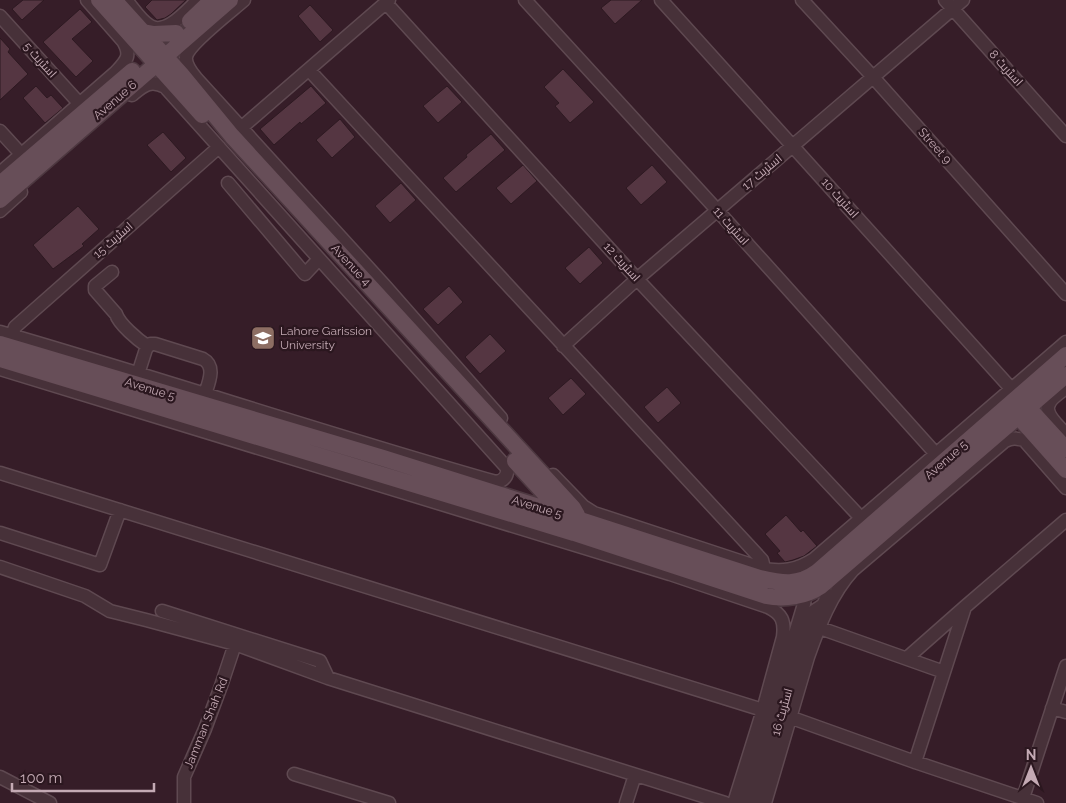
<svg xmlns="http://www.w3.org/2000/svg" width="1066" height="803" font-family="Raleway,Cairo,sans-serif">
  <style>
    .building { fill: #553642; stroke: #2d1921 }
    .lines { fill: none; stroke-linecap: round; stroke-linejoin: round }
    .minor-casing { stroke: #5f4951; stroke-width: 15 }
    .major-casing { stroke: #4d3840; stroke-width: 19 }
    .minor { stroke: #473139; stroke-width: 12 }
    .major { stroke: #674e58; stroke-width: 16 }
    .labels { text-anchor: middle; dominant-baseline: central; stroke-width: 4.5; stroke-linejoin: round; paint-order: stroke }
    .street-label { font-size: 12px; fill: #c4aab4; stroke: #2b171f }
    .poi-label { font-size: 12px; fill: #c4aab4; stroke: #2b171f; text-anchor: start }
  </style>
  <rect width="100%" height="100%" fill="#361d28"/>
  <path class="building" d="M 23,0 L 44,0 L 22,20 L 12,9 Z
    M 152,0 L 186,0 L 171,14 L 165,18 L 157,20 L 145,7 Z
    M 611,0 L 642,0 L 615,24 L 601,8 Z
    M 310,5 L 333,30 L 320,42 L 298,16 Z
    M 80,9 L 92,22 L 72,39 L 93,61 L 76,77 L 43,42 Z
    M 0,38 L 10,49 L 8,52 L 28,74 L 0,100 Z
    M 563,69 L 594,102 L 570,123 L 555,106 L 559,103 L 544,87 Z
    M 36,86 L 47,98 L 51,95 L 63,108 L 45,123 L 23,98 Z
    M 311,86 L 326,103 L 301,124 L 300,122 L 274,145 L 260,129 Z
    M 447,86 L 462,102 L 438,123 L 423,106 Z
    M 340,119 L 355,137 L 332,158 L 316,140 Z
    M 163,132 L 186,158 L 171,172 L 147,145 Z
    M 491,134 L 505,150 L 456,192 L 443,178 L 467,157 L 466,155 Z
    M 523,165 L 537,181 L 511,204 L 496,188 Z
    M 652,165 L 667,182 L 641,205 L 626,188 Z
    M 401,183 L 416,200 L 390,223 L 375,206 Z
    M 78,206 L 99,229 L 82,244 L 84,246 L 53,269 L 33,245 Z
    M 589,247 L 603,263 L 580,284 L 565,268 Z
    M 449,286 L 463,302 L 438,325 L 423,309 Z
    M 490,334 L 506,351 L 480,374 L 465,357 Z
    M 571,378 L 586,394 L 563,415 L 548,398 Z
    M 667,387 L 681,403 L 658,423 L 644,407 Z
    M 786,515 L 801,532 L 803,530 L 817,546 L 804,556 L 793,560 L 785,562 L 777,553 L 780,551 L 765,534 Z"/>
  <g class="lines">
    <defs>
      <path id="minor" d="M 126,0 C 133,8 140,20 150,26 C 166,36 187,10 198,0
        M 244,0 C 233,10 188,44 186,57 C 185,65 191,72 196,78 L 386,287 L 501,418
        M 525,0 L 717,210 L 936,454
        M 661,0 L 1016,394
        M 802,0 L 873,77 L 1066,294
        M 945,0 L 1066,136
        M 386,3 L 637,279 L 861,518
        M 0,16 L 79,103
        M 309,70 L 762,560 L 763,564 L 761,568 C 781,573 797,570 814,559 L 1066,342
        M 241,128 L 389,0
        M 0,131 L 21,154
        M 0,173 L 116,72 C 126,61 132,56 123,41 L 87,0
        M 228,183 L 305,274 L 319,259
        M 0,211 L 21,192
        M 112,272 L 95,286 L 95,290 L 116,314 C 119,324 138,340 147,346
        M 0,332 C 166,380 330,435 496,482 C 504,481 508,476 507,468 L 165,87 C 150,79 143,86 132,95
        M 12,336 L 15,327 L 219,147
        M 563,346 L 637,279 L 963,0
        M 0,369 L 670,574 L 768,607 C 782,614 785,621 783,637 L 763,710 L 734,803
        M 138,374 L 146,349 L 150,344 L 155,344 L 203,359 C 216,366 209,382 205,394
        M 1066,388 C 1061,392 1051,398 1049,404 C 1044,413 1060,428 1066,434
        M 0,473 L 763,710 L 781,714 L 915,762 L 1037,803
        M 553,475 L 583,506 L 594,513 L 761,568
        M 0,533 L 100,565 L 120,510
        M 0,567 L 85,596 L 110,611 L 146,620 L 235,644 L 328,678 L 725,803
        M 162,611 L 320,661 L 328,678
        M 820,628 L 944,672
        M 907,658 L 966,606 L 1066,520
        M 1052,708 L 1066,712
        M 915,762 L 965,607
        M 294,774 L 389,803
        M 0,777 L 50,803
        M 1023,798 L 1066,666
        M 184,803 L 184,777 L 205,729 L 221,686 L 235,644
        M 626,803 L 635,775
        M 744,803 L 804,604 L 805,598 L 803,587
        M 756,803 L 794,669 L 810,622 L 814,611 L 823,605 L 828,595
        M 765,803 L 808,657 C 819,626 831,594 853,570 L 1005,441 C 1012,438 1016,438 1024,440 L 1066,488"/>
      <path id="major" d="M 99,0 L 202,115
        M 114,0 L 181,74 L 232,136 L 573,508 L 577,515 L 576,525
        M 190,21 L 212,0
        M 143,32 L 154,34 L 176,33
        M 0,184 L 132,71
        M 0,200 L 230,0
        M 0,344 L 383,458 L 577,519 L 760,578 C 782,583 798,586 817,572 L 1066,355
        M 0,359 L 574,533 L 766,596 C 785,600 806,596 821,586 L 1066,375
        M 1022,401 L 1066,449
        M 1011,408 L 1066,470
        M 515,461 L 558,508 L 558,514 L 557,517"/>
    </defs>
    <use href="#minor" class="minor-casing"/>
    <use href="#major" class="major-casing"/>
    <use href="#minor" class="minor"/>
    <use href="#major" class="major"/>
  </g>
  <defs>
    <symbol id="university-square" viewBox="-11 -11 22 22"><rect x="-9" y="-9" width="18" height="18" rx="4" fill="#8d6e63" stroke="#2b171f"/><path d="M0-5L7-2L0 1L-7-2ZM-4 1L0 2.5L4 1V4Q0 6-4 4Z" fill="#fff"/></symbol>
  </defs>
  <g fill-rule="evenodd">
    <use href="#university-square" x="249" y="324" width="28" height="28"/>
  </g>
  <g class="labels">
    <g class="street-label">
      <text transform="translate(40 60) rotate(48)">اسٹریٹ 5</text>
      <text transform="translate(1006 68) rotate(48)">اسٹریٹ 8</text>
      <text transform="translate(115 100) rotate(-41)">Avenue 6</text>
      <text transform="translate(935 146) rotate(48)">Street 9</text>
      <text transform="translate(762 172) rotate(-40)">اسٹریٹ 17</text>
      <text transform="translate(840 198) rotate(48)">اسٹریٹ 10</text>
      <text transform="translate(731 226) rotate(48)">اسٹریٹ 11</text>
      <text transform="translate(113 240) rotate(-41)">اسٹریٹ 15</text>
      <text transform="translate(622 262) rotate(48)">اسٹریٹ 12</text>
      <text transform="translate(351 265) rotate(47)">Avenue 4</text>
      <text transform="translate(150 389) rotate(17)">Avenue 5</text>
      <text transform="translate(946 460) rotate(-41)">Avenue 5</text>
      <text transform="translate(537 507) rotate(17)">Avenue 5</text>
      <text transform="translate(782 712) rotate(-74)">اسٹریٹ 16</text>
      <text transform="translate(206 723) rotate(-68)">Jamman Shah Rd</text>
    </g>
    <g class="poi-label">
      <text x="280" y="331">Lahore Garission<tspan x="280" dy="14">University</tspan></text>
    </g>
  </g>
  <g transform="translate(1031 768)" stroke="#2b171f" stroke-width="4" paint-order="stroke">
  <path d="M0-4L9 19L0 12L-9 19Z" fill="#c4aab4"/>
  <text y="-8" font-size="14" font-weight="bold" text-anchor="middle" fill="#c4aab4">N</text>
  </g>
  <path d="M12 783v8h142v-8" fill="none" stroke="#c4aab4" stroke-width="2.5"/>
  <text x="20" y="783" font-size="15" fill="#c4aab4" stroke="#2b171f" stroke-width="4" paint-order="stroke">100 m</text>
</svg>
